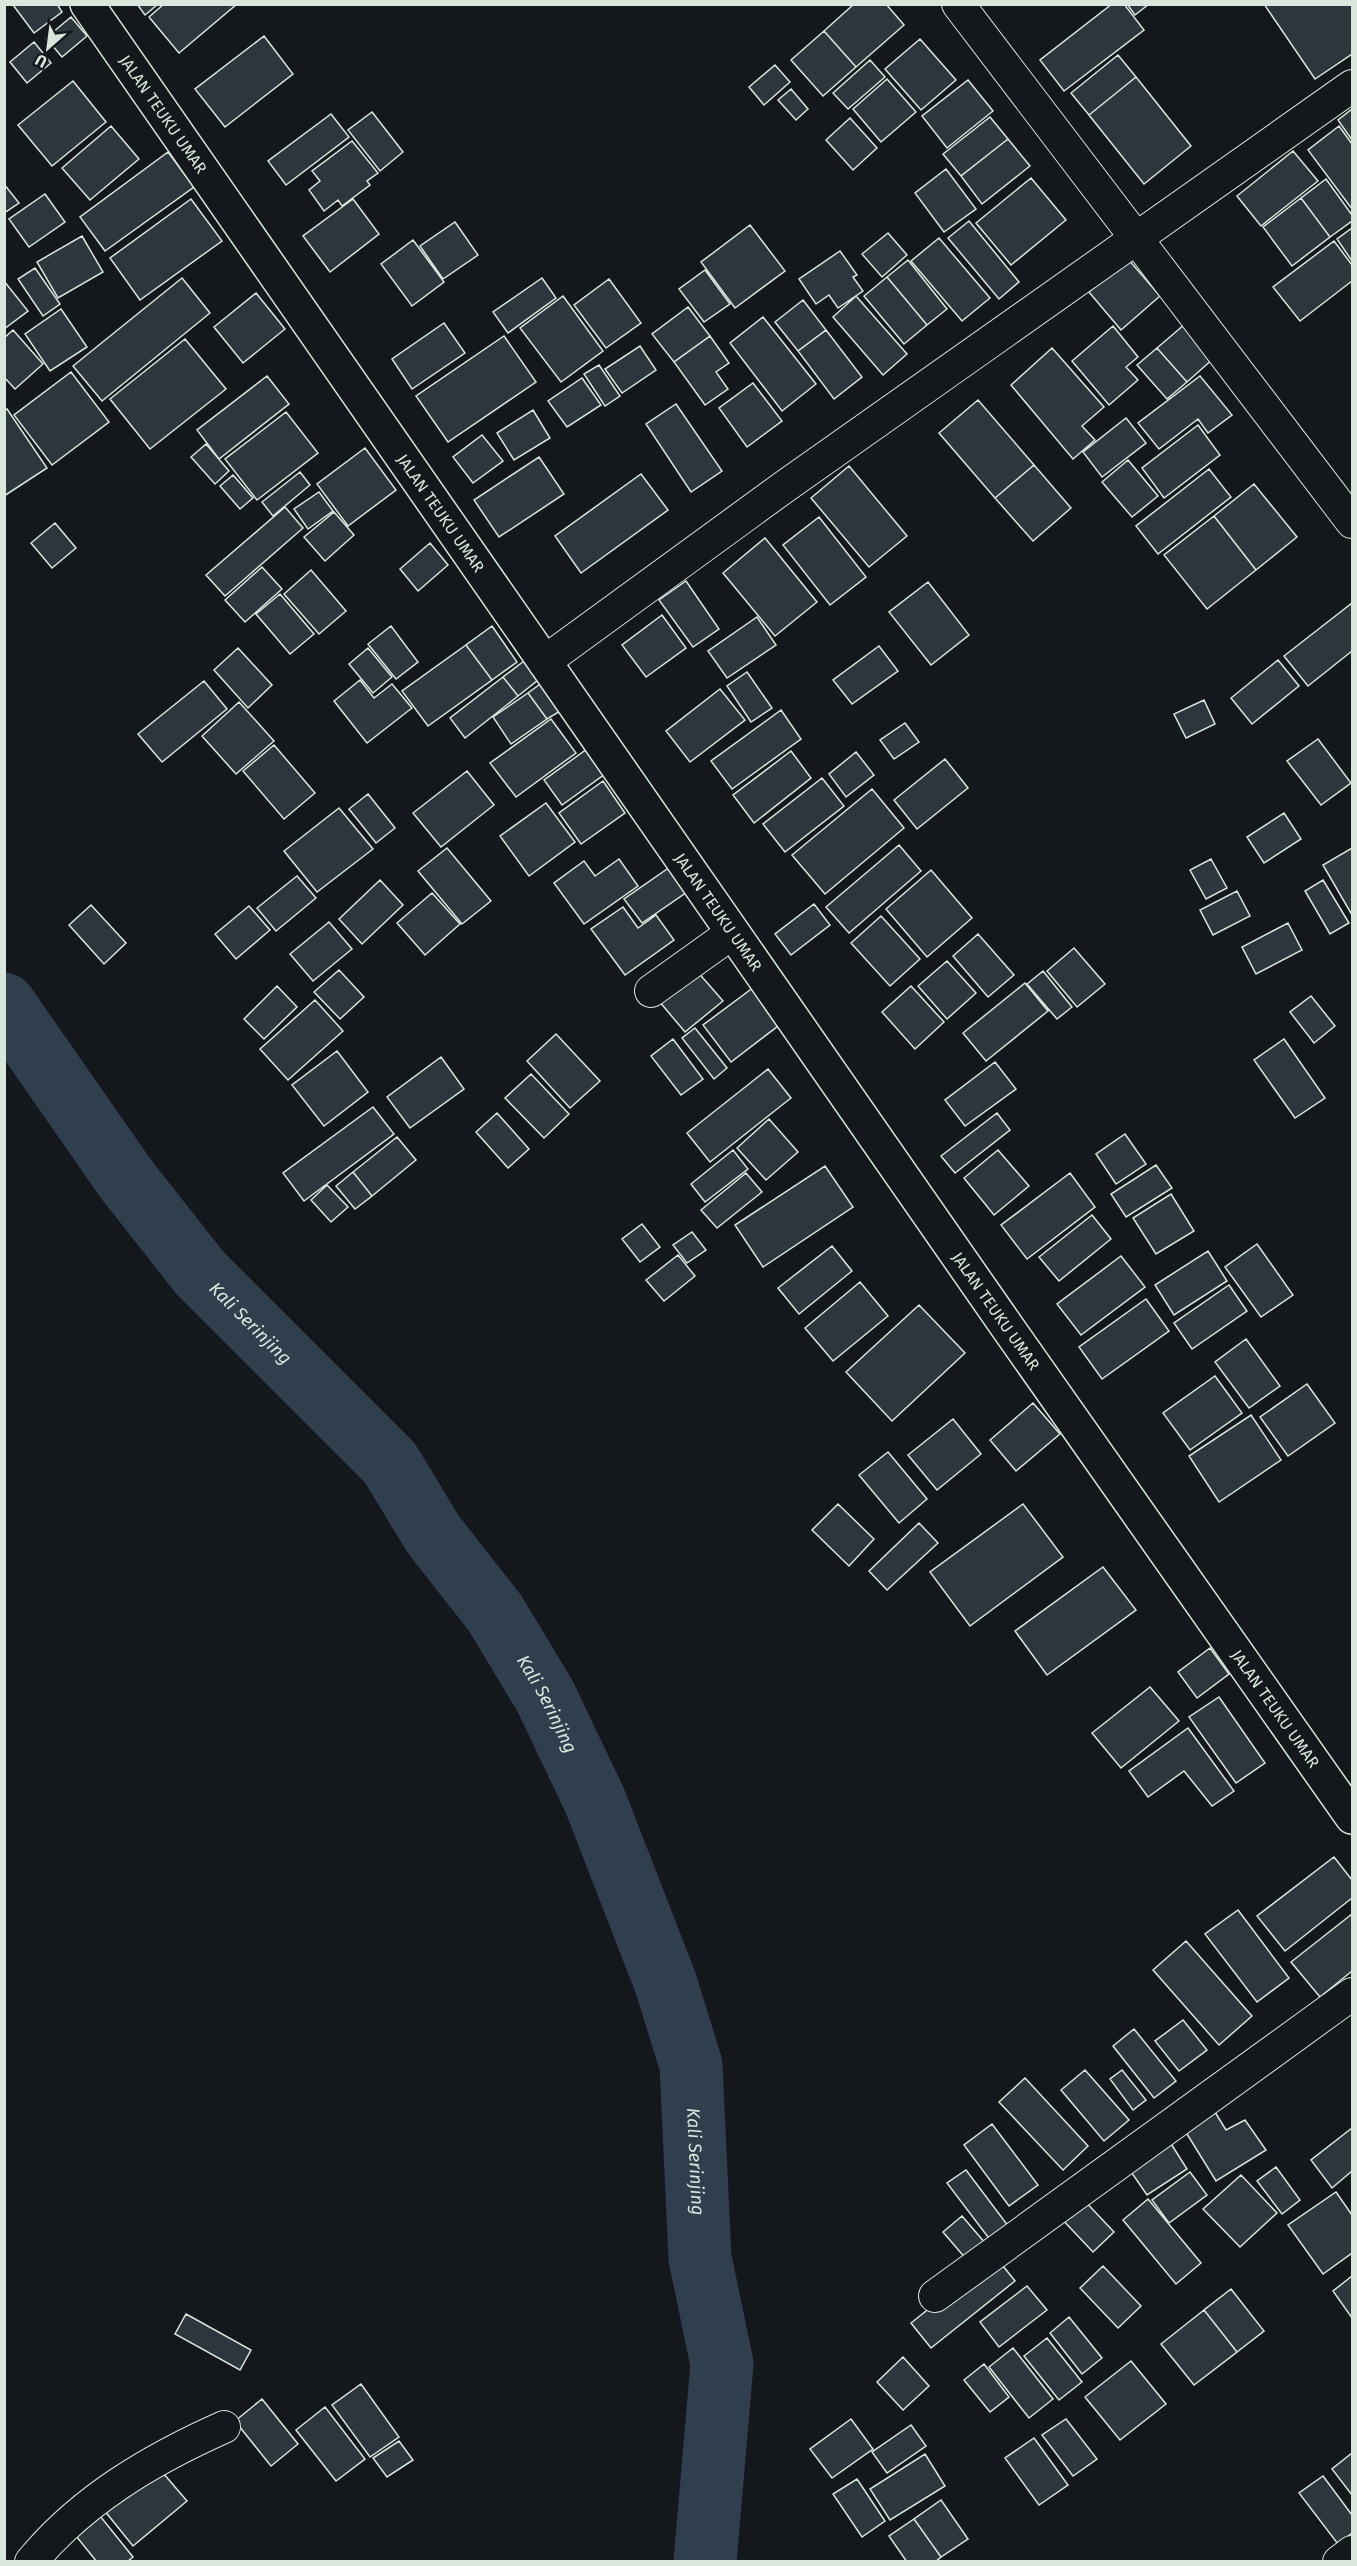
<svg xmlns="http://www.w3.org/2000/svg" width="1357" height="2566" font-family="'Fira Sans',sans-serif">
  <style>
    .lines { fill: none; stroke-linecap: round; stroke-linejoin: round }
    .river { stroke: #2f3f4d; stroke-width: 63 }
    .building { fill: #2c363c; stroke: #d8e6dc; stroke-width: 1.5 }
    .minor-casing { stroke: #d8e6dc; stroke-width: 34 }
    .secondary-casing { stroke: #d8e6dc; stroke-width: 36 }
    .minor { stroke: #14181c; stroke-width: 32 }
    .secondary { stroke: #14181c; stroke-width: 33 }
    .labels { text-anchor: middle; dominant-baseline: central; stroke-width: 4.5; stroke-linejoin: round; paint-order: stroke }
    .street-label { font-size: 16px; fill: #d8e6dc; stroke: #14181c }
    .water-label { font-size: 18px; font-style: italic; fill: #d8e6dc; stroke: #14181c }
  </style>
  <rect width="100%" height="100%" fill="#14181c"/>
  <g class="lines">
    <path class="river" id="s1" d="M 4,1004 L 126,1179 L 200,1273 L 390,1463 L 433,1534 L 495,1613 L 545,1696 L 595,1801 L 666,1984 L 691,2065 L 700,2258 L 722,2364 L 705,2562"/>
  </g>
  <path class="building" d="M 57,4 L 62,12 L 34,33 L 13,5 Z
    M 137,4 L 158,4 L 145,15 Z
    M 164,4 L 237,4 L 179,53 L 149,17 Z
    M 854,4 L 886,4 L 904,25 L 856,67 L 824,31 Z
    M 1112,4 L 1124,4 L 1144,30 L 1064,91 L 1040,60 Z
    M 1127,4 L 1149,4 L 1135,15 Z
    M 1264,4 L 1352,4 L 1352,54 L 1315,79 Z
    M 71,17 L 87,36 L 62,57 L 46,38 Z
    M 824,31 L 856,67 L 823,96 L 791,60 Z
    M 264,36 L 293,74 L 225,127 L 195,89 Z
    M 920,39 L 956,80 L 921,110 L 885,69 Z
    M 34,42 L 51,63 L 27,83 L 10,62 Z
    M 1118,55 L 1136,77 L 1089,115 L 1071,93 Z
    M 870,60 L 885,77 L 848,109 L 833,93 Z
    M 775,65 L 790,82 L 764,105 L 749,87 Z
    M 1136,77 L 1191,146 L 1144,184 L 1089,115 Z
    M 887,79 L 916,112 L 881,142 L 853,109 Z
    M 968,80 L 993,111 L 947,148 L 922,116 Z
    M 73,81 L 106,122 L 52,166 L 18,125 Z
    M 791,89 L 808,109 L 796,120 L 778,100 Z
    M 1352,109 L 1352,140 L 1338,120 Z
    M 372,112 L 403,152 L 380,171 L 348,130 Z
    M 331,114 L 349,137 L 286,185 L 268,161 Z
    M 990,117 L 1008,139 L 961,176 L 943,154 Z
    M 850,118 L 877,148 L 853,170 L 826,140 Z
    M 111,126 L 139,159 L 90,200 L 62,168 Z
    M 1339,126 L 1352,144 L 1352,209 L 1308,150 Z
    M 1008,139 L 1030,166 L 982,204 L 961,176 Z
    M 352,141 L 378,173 L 367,181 L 370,185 L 342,206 L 338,200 L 324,211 L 309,190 L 320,181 L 312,171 Z
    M 1293,151 L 1318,181 L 1261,226 L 1237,196 Z
    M 168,152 L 194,187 L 105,251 L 80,217 Z
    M 946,169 L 976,209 L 944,232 L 915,193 Z
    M 1031,178 L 1066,220 L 1011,265 L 976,223 Z
    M 1326,179 L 1352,215 L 1352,221 L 1330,237 L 1301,198 Z
    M 4,184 L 19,203 L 4,213 Z
    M 45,194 L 65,222 L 29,247 L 9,219 Z
    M 1301,198 L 1330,237 L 1292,266 L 1263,227 Z
    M 191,199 L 222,241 L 140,300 L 110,258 Z
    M 353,199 L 379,234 L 330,272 L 303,236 Z
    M 969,221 L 1019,282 L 999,299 L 948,238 Z
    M 455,222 L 478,255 L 443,279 L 420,246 Z
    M 750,225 L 785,271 L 735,308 L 701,262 Z
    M 1352,228 L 1352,261 L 1337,239 Z
    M 888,233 L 907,255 L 882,277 L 862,254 Z
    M 82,236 L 103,272 L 58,298 L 37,262 Z
    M 939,238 L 990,298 L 962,321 L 911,261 Z
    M 413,240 L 444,282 L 412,306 L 381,264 Z
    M 1334,241 L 1352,265 L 1352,281 L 1300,321 L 1273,287 Z
    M 840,251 L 857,275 L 853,277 L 863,291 L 838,308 L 829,295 L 816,304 L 799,279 Z
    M 1128,259 L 1160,296 L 1121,330 L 1089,292 Z
    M 908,260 L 947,309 L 927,325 L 887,277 Z
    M 35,268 L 60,304 L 43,316 L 18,279 Z
    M 705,270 L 730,304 L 704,322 L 679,289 Z
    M 887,277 L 927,325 L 904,344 L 864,296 Z
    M 182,278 L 210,313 L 102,401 L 73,366 Z
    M 542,278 L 556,298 L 508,333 L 493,312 Z
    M 609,279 L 641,323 L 606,348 L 574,305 Z
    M 4,281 L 28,311 L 4,329 Z
    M 256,293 L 285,329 L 243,363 L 214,327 Z
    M 563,296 L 603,351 L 561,382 L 520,328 Z
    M 856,296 L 907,354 L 883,375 L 833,317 Z
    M 803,300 L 826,330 L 798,351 L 775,322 Z
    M 688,307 L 710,336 L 674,362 L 652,334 Z
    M 61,309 L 87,347 L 50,371 L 25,334 Z
    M 763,317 L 816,384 L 782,411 L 730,343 Z
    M 444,323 L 465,353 L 412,389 L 392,359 Z
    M 1185,324 L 1214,358 L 1187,382 L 1157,348 Z
    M 1113,326 L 1138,357 L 1126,367 L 1138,380 L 1109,405 L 1072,361 Z
    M 13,330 L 43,364 L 15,389 L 4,377 L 4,338 Z
    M 826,330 L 862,377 L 834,399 L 798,351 Z
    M 504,336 L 536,382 L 448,442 L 416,396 Z
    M 710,336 L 729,363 L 716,372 L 728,389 L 705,405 L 674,362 Z
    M 185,339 L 226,389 L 150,449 L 110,399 Z
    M 640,346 L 656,370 L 622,393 L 605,369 Z
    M 1052,348 L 1104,407 L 1082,426 L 1095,440 L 1073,459 L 1011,385 Z
    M 1157,348 L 1187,382 L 1167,399 L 1137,365 Z
    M 599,365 L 620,396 L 605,406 L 584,374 Z
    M 71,372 L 109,422 L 52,465 L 14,415 Z
    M 267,376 L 289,404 L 219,459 L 197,430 Z
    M 1200,376 L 1232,415 L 1208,433 L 1198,419 L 1159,449 L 1138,423 Z
    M 582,378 L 601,405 L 567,427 L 548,401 Z
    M 753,383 L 782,421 L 747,447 L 719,408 Z
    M 978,400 L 1034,465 L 995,498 L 939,433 Z
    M 676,404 L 722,471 L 691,492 L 646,424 Z
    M 7,409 L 47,468 L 4,496 L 4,410 Z
    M 533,410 L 550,438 L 514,460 L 497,433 Z
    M 286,412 L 318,453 L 257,500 L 225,459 Z
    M 1126,418 L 1146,443 L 1102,477 L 1083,452 Z
    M 1198,425 L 1220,455 L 1164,498 L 1142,468 Z
    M 482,435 L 503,461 L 473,483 L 453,457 Z
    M 206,444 L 229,471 L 215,484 L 191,457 Z
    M 365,448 L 396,490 L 348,526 L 317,484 Z
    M 539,457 L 564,494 L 499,537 L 474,500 Z
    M 1128,460 L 1158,496 L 1132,517 L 1102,482 Z
    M 1034,465 L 1071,508 L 1033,541 L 995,498 Z
    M 849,466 L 907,536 L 869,567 L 811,498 Z
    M 1209,469 L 1231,497 L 1158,554 L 1136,526 Z
    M 300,472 L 310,485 L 273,516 L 262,502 Z
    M 641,474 L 668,510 L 581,573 L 555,536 Z
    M 233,475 L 253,498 L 240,509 L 220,486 Z
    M 1254,484 L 1297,537 L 1256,570 L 1214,516 Z
    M 319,492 L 333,511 L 308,529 L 294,509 Z
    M 285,507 L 303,528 L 225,596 L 206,575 Z
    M 334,512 L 354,535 L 325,561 L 304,537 Z
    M 1214,516 L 1256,570 L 1207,609 L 1164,555 Z
    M 819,517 L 866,577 L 830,605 L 783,545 Z
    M 55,523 L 76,548 L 52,568 L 31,543 Z
    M 765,538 L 817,602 L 775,636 L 723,573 Z
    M 430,543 L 448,565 L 418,591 L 400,569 Z
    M 262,567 L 282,589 L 245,622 L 225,600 Z
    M 311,570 L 346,611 L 319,634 L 284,594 Z
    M 686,581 L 719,629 L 693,647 L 659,600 Z
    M 928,582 L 969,635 L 931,665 L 889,612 Z
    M 280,594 L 314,634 L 290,654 L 256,614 Z
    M 1352,603 L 1352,651 L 1308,686 L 1284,656 Z
    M 662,615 L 686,648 L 646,677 L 622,645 Z
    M 757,617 L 776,645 L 727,678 L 708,651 Z
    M 391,626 L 418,662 L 396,679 L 368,644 Z
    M 492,626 L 517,662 L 492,680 L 466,645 Z
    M 466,645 L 492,680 L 428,726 L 402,691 Z
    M 879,646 L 898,671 L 852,704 L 833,680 Z
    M 238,648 L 272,685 L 248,708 L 214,670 Z
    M 368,648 L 392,677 L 373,693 L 349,664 Z
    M 1278,660 L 1299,686 L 1252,724 L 1231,698 Z
    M 524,661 L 538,680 L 518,696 L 503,677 Z
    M 747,672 L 772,708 L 751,722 L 727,686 Z
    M 503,677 L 518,696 L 465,738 L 450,718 Z
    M 360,680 L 374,698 L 392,684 L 412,708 L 367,743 L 334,701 Z
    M 204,681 L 227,709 L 162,762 L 138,734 Z
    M 543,682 L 562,710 L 547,719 L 528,693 Z
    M 720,689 L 745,720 L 690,762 L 666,731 Z
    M 528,693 L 547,719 L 511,744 L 493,717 Z
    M 1204,700 L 1215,724 L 1186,738 L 1174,714 Z
    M 239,702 L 274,741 L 236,774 L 202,736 Z
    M 781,710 L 801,739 L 732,789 L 711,761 Z
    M 551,719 L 576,753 L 516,797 L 490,763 Z
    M 905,723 L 919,742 L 894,759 L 880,740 Z
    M 1318,739 L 1351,783 L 1321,805 L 1287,761 Z
    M 274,745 L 315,793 L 284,819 L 243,771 Z
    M 587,749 L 605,774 L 562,805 L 544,780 Z
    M 791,751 L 811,778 L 754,823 L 733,795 Z
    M 856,752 L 874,775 L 846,797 L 829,774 Z
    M 945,759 L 968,788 L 917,829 L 894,800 Z
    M 467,771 L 494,805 L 441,847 L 413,813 Z
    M 822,778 L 844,806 L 785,852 L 763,824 Z
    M 603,781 L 625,813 L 581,844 L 559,813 Z
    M 872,789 L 904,828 L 825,894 L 792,855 Z
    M 368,794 L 395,828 L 376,843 L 349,809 Z
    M 546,803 L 575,842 L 529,876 L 500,836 Z
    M 339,808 L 373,849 L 317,892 L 284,851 Z
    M 1284,813 L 1301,839 L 1264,863 L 1247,837 Z
    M 899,845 L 921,871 L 849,933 L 826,907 Z
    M 447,848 L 491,901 L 462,924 L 418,871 Z
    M 1352,848 L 1352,915 L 1323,865 Z
    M 619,859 L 638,886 L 584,924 L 554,883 L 584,861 L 595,876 Z
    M 1211,859 L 1227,888 L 1206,899 L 1190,870 Z
    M 670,867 L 687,892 L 642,923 L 624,899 Z
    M 931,870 L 972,918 L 927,957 L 886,909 Z
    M 297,876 L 316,898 L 276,931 L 257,908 Z
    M 380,880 L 403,905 L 362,944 L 339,919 Z
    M 1323,880 L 1349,923 L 1330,934 L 1305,891 Z
    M 1237,891 L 1250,916 L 1213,935 L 1200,910 Z
    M 432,893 L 460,924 L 425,955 L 397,923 Z
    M 814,904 L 830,925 L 791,955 L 775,934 Z
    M 91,905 L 126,943 L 104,964 L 69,925 Z
    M 249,906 L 270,930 L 236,959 L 215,934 Z
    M 623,907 L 638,928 L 656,915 L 674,940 L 625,975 L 591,929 Z
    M 881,916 L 920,959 L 890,986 L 851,943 Z
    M 329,922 L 352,949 L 313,981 L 290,954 Z
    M 1288,923 L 1302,950 L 1256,974 L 1242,947 Z
    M 978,934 L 1014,975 L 988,997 L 953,956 Z
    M 1074,948 L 1105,984 L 1077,1007 L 1047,971 Z
    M 947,961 L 976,993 L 947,1019 L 918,986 Z
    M 339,970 L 364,997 L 340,1019 L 314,992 Z
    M 696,970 L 723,1001 L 685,1032 L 659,1001 Z
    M 1043,971 L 1072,1007 L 1057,1019 L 1027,984 Z
    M 1025,983 L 1048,1011 L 986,1061 L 963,1033 Z
    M 277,986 L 297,1007 L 264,1039 L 244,1019 Z
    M 911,986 L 944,1022 L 915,1049 L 882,1012 Z
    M 754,987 L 782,1023 L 731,1062 L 703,1025 Z
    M 1311,996 L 1335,1026 L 1314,1043 L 1290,1012 Z
    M 315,1000 L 343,1031 L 288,1080 L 260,1049 Z
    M 695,1028 L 727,1068 L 714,1079 L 682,1038 Z
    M 556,1034 L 600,1081 L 570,1108 L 527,1061 Z
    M 673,1039 L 703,1079 L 681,1095 L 651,1056 Z
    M 1284,1039 L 1325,1098 L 1295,1118 L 1254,1060 Z
    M 337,1051 L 368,1092 L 324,1126 L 292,1085 Z
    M 441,1057 L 464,1089 L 410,1128 L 387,1097 Z
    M 995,1062 L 1016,1089 L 965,1126 L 945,1100 Z
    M 768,1069 L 791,1098 L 710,1162 L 687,1133 Z
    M 531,1074 L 569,1114 L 544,1138 L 505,1098 Z
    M 373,1107 L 394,1134 L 304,1201 L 283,1173 Z
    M 497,1113 L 529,1149 L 508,1168 L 476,1132 Z
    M 997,1113 L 1010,1130 L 955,1173 L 941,1156 Z
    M 769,1119 L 798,1152 L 766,1180 L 737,1148 Z
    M 1125,1134 L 1146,1164 L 1116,1184 L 1096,1154 Z
    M 397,1137 L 416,1160 L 372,1196 L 353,1172 Z
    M 733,1150 L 748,1169 L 705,1202 L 691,1184 Z
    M 998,1150 L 1029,1186 L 994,1215 L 964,1178 Z
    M 1156,1165 L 1172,1188 L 1126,1217 L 1111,1194 Z
    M 825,1166 L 853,1207 L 763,1267 L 735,1225 Z
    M 353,1172 L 372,1196 L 355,1209 L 336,1186 Z
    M 746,1173 L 762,1192 L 717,1228 L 701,1210 Z
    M 1070,1173 L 1095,1207 L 1027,1259 L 1001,1225 Z
    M 327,1185 L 348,1207 L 331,1222 L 311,1200 Z
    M 1171,1194 L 1194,1231 L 1156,1254 L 1133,1218 Z
    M 1092,1215 L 1111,1239 L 1059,1281 L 1039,1257 Z
    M 642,1224 L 660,1247 L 640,1262 L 622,1239 Z
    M 692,1232 L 706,1250 L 687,1263 L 673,1245 Z
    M 1257,1244 L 1293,1295 L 1261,1317 L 1225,1267 Z
    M 832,1246 L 852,1271 L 799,1314 L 778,1288 Z
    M 1208,1251 L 1227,1281 L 1174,1315 L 1155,1285 Z
    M 678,1255 L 695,1276 L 664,1301 L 646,1280 Z
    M 1121,1256 L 1145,1287 L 1081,1335 L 1057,1304 Z
    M 860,1282 L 888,1316 L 833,1361 L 805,1328 Z
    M 1229,1285 L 1247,1311 L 1192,1349 L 1174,1323 Z
    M 1146,1299 L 1169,1331 L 1102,1379 L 1079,1347 Z
    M 919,1305 L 965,1353 L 892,1421 L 846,1372 Z
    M 1246,1339 L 1280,1386 L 1249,1408 L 1215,1362 Z
    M 1215,1376 L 1242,1413 L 1190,1450 L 1163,1413 Z
    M 1307,1384 L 1335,1423 L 1288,1456 L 1260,1417 Z
    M 1033,1403 L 1060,1434 L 1016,1471 L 990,1440 Z
    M 1251,1415 L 1281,1460 L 1219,1502 L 1189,1456 Z
    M 953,1419 L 981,1454 L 937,1490 L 908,1455 Z
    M 888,1452 L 927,1499 L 899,1523 L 859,1475 Z
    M 838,1504 L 874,1539 L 849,1566 L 812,1530 Z
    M 1023,1504 L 1063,1557 L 970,1626 L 930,1572 Z
    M 919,1523 L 938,1543 L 887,1590 L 869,1571 Z
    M 1103,1567 L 1136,1610 L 1047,1675 L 1015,1631 Z
    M 1210,1648 L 1229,1674 L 1197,1698 L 1178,1672 Z
    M 1150,1687 L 1179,1721 L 1121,1768 L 1092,1733 Z
    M 1219,1697 L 1265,1763 L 1236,1783 L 1189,1717 Z
    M 1188,1728 L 1234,1791 L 1212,1806 L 1184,1771 L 1148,1797 L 1129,1771 Z
    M 1334,1857 L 1352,1880 L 1352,1898 L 1285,1951 L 1257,1916 Z
    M 1238,1910 L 1289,1978 L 1257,2002 L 1205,1934 Z
    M 1352,1914 L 1352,1971 L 1320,1997 L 1291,1962 Z
    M 1186,1941 L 1252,2016 L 1219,2045 L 1153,1970 Z
    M 1183,2020 L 1207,2050 L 1179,2071 L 1155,2041 Z
    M 1134,2029 L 1176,2081 L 1154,2098 L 1113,2046 Z
    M 1085,2070 L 1129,2120 L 1104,2141 L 1061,2090 Z
    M 1122,2070 L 1146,2100 L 1133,2110 L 1110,2079 Z
    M 1025,2078 L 1088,2146 L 1063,2170 L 999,2102 Z
    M 1210,2104 L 1226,2130 L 1245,2120 L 1266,2150 L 1216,2181 L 1179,2121 Z
    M 992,2124 L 1038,2185 L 1009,2206 L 964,2145 Z
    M 1352,2128 L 1352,2171 L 1332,2188 L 1311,2160 Z
    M 1168,2139 L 1187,2169 L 1147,2195 L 1127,2166 Z
    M 1276,2167 L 1300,2200 L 1282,2214 L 1257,2181 Z
    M 966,2170 L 1009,2227 L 991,2241 L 947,2183 Z
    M 1190,2172 L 1207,2195 L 1169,2223 L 1152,2200 Z
    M 1241,2175 L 1277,2213 L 1240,2247 L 1203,2209 Z
    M 1336,2192 L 1352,2215 L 1352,2253 L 1323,2274 L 1288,2225 Z
    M 1080,2196 L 1114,2232 L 1093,2252 L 1059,2216 Z
    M 1148,2199 L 1201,2263 L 1176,2284 L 1123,2220 Z
    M 962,2216 L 986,2244 L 967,2260 L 943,2232 Z
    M 995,2256 L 1015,2281 L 931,2348 L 911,2323 Z
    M 1103,2266 L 1141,2306 L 1118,2328 L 1080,2288 Z
    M 1352,2276 L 1352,2318 L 1333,2291 Z
    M 1027,2286 L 1047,2310 L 999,2347 L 980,2322 Z
    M 1231,2289 L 1264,2331 L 1237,2352 L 1204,2310 Z
    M 1204,2310 L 1237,2352 L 1194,2385 L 1161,2344 Z
    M 186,2314 L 251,2350 L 240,2370 L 175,2334 Z
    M 1069,2317 L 1102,2358 L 1082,2374 L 1050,2333 Z
    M 1047,2338 L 1082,2382 L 1059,2400 L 1024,2356 Z
    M 1013,2348 L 1053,2399 L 1029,2418 L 989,2367 Z
    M 903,2357 L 929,2386 L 903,2410 L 877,2382 Z
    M 1131,2361 L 1166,2404 L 1120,2440 L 1085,2397 Z
    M 984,2364 L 1009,2397 L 990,2412 L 964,2380 Z
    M 361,2384 L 399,2437 L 370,2457 L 332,2405 Z
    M 262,2399 L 298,2444 L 271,2466 L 235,2421 Z
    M 325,2407 L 365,2459 L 336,2481 L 296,2430 Z
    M 851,2419 L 873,2449 L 832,2478 L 810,2449 Z
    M 1066,2419 L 1097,2459 L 1073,2476 L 1042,2435 Z
    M 911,2425 L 926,2446 L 887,2473 L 872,2452 Z
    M 1034,2438 L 1068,2485 L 1039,2505 L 1005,2458 Z
    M 399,2441 L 413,2460 L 387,2477 L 373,2458 Z
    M 1352,2453 L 1352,2495 L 1332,2469 Z
    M 925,2454 L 945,2486 L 890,2520 L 870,2489 Z
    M 157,2466 L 187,2501 L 133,2546 L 104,2510 Z
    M 1323,2476 L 1352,2515 L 1352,2533 L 1338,2544 L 1299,2493 Z
    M 857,2479 L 885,2521 L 862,2537 L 833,2494 Z
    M 941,2500 L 968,2539 L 941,2557 L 914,2519 Z
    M 92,2506 L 133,2557 L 127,2562 L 97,2562 L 68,2526 Z
    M 914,2519 L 941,2557 L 935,2562 L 907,2562 L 889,2536 Z"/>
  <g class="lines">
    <defs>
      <path id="minor" d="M 958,4 L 1352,522
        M 544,662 L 784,487 L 1352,86
        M 651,991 L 732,933
        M 935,2296 L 1352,1994
        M 31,2562 C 82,2500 152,2459 224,2427
        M 1339,2562 L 1352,2552"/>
      <g id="secondary">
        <path id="s2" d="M 87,4 L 1008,1328 L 1352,1817"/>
      </g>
    </defs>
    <use href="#minor" class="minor-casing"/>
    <use href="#secondary" class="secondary-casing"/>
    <use href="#minor" class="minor"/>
    <use href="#secondary" class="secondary"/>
  </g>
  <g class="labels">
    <g class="street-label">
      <text stroke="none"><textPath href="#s2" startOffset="134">JALAN TEUKU UMAR</textPath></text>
      <text stroke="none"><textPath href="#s2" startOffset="620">JALAN TEUKU UMAR</textPath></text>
      <text stroke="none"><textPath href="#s2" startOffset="1106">JALAN TEUKU UMAR</textPath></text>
      <text stroke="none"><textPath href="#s2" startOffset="1592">JALAN TEUKU UMAR</textPath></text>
      <text stroke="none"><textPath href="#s2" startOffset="2078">JALAN TEUKU UMAR</textPath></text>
    </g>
    <g class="water-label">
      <text stroke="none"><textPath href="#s1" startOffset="404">Kali Serinjing</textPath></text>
      <text stroke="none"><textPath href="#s1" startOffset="890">Kali Serinjing</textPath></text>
      <text stroke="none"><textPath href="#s1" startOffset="1376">Kali Serinjing</textPath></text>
    </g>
  </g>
  <rect width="1357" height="2566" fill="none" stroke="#d8e6dc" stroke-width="12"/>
  <g transform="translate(48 48) rotate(208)" stroke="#14181c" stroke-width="4.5" paint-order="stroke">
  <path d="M0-4.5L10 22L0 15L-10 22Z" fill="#d8e6dc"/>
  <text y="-9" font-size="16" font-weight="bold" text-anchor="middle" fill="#d8e6dc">U</text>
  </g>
</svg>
